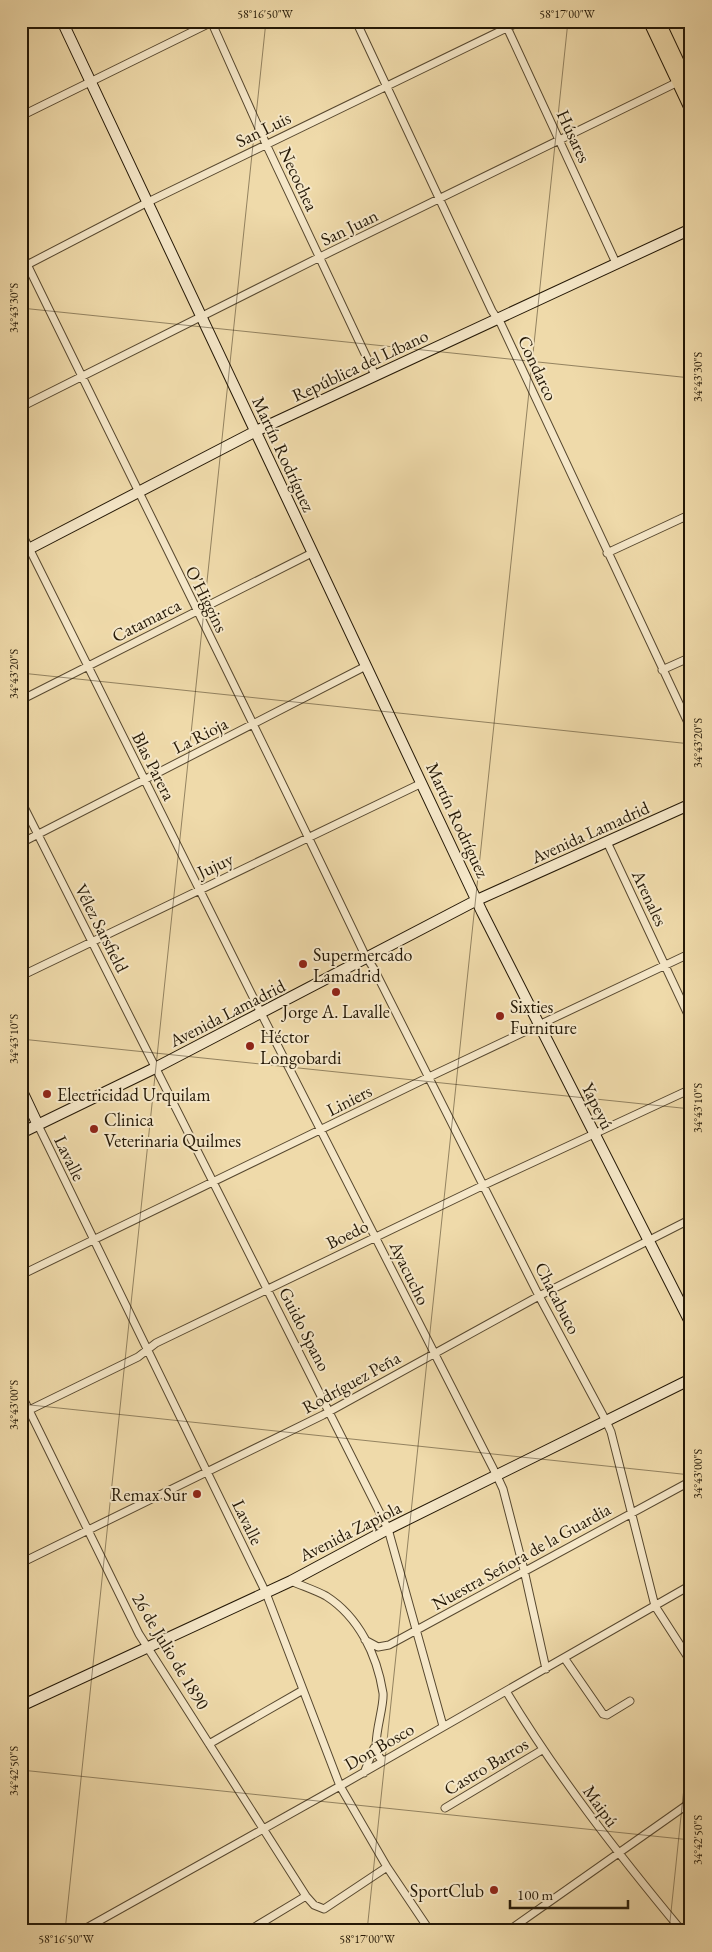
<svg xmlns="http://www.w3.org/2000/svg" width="712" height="1952" font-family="'EB Garamond',serif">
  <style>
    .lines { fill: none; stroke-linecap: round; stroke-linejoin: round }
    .street-casing { stroke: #57482f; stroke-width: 9 }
    .secondary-casing { stroke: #241806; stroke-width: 12 }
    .primary-casing { stroke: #241806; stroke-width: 13 }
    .street { stroke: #f5e7c8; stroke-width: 7 }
    .secondary { stroke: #f5e7c8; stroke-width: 10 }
    .primary { stroke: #efdaaa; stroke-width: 11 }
    .ticks { fill: none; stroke: #241806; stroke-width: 1; stroke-opacity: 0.45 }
    .poi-dot { fill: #8f2418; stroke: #f5e7c8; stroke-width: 2 }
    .labels { text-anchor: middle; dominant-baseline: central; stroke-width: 4; stroke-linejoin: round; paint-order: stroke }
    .street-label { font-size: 18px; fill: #241806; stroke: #f5e7c8 }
    .poi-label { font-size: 18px; fill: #241806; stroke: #f5e7c8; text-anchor: start }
    .neatline { fill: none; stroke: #241806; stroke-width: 2 }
    .ticks-label { font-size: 12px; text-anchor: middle; fill: #241806 }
  </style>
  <rect width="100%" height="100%" fill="#efdaaa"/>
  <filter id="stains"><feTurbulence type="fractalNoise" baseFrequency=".004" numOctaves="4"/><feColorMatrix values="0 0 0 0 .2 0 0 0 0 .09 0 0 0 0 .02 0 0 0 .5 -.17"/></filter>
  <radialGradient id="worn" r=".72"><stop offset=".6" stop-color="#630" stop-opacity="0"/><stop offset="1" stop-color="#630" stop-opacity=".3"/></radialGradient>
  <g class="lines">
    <defs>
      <path id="street" d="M 211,21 L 266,144 L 375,375
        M 356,21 L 492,311 L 501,324 L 691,729
        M 504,21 L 616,263
        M 21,116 L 214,21
        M 21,252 C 135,486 252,718 364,953 L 374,969 L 539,1296 L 606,1421 L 611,1432 L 655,1606 L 691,1662
        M 21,268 L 148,202 L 521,21
        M 21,407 L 320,257 L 680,81
        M 21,532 L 261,1013 L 497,1476 L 503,1489 L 524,1570 L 546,1669
        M 607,553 L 691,514
        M 662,670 L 691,657
        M 21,700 L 312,553
        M 21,801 L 388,1529 L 443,1726
        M 607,842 L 691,1021
        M 21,843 L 366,666
        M 21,976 L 422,783
        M 38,1125 L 266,1593 L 340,1786 L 387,1867 L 430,1931
        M 21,1275 L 429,1077 L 691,953
        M 21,1394 L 139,1634 L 306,1896 L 314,1905 L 324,1909 L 387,1867
        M 21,1414 L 138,1357 L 156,1343 L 484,1185 L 691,1089
        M 21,1563 L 323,1415 L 539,1296 L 691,1219
        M 291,1581 C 302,1586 315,1590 326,1596 C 359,1617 377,1655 383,1693 C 385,1710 366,1753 384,1761
        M 365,1640 L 378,1647 L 389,1645 L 691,1481
        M 565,1659 L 603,1714 L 607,1715 L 630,1701
        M 21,1689 L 28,1703
        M 506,1691 C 558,1777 618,1854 682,1931
        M 209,1744 L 303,1690
        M 364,1773 L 374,1748
        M 445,1808 L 542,1750
        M 81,1931 L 340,1786 L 691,1585
        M 248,1931 L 306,1896
        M 508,1931 L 691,1802
        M 683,1931 L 691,1924"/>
      <path id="secondary" d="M 62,21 L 482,912 L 691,1324
        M 21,553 L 256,431 L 691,229
        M 21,1089 L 38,1125
        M 21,1133 L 155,1068 L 477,900 L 691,804
        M 21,1706 L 291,1581 L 388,1529 L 691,1379"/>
      <path id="primary" d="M 649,21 L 691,110
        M 659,21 L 691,89"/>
    </defs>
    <use href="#street" class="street-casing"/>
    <use href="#secondary" class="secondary-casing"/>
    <use href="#primary" class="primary-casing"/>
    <use href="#street" class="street"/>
    <use href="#secondary" class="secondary"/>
    <use href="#primary" class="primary"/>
  </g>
  <path class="ticks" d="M 21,308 L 691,378M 21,673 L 691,744M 21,1039 L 691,1109M 21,1404 L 691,1475M 21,1770 L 691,1840M 65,1931 L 266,21M 367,1931 L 568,21M 669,1931 L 691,1721"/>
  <g class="poi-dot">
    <circle cx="303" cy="964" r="5"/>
    <circle cx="336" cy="992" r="5"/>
    <circle cx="500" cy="1016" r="5"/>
    <circle cx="250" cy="1046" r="5"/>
    <circle cx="47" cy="1094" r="5"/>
    <circle cx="94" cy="1129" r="5"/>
    <circle cx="197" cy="1494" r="5"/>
    <circle cx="494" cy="1890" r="5"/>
  </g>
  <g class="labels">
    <g class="street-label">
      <text transform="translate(263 129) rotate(-26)">San Luis</text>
      <text transform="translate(574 136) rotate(65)">Húsares</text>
      <text transform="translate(299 179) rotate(65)">Necochea</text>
      <text transform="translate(349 227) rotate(-26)">San Juan</text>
      <text transform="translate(360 365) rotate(-25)">República del Líbano</text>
      <text transform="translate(538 368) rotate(65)">Condarco</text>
      <text transform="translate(284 454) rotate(65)">Martín Rodríguez</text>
      <text transform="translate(207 599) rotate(63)">O'Higgins</text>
      <text transform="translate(146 620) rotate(-27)">Catamarca</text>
      <text transform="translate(200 735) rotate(-27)">La Rioja</text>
      <text transform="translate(154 766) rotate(63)">Blas Parera</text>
      <text transform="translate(458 820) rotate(65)">Martín Rodríguez</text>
      <text transform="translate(590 832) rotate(-24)">Avenida Lamadrid</text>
      <text transform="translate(215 865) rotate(-25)">Jujuy</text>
      <text transform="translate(650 898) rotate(65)">Arenales</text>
      <text transform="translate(102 928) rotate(63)">Vélez Sarsfield</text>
      <text transform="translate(227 1013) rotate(-27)">Avenida Lamadrid</text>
      <text transform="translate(349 1100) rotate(-27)">Liniers</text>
      <text transform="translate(598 1106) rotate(64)">Yapeyú</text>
      <text transform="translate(70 1158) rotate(64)">Lavalle</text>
      <text transform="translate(347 1234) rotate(-26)">Boedo</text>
      <text transform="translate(410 1273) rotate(64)">Ayacucho</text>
      <text transform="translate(558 1298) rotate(63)">Chacabuco</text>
      <text transform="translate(305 1329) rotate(63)">Guido Spano</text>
      <text transform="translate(351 1382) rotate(-29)">Rodríguez Peña</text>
      <text transform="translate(248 1522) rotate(64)">Lavalle</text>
      <text transform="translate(350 1531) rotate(-27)">Avenida Zapiola</text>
      <text transform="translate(521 1556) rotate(-29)">Nuestra Señora de la Guardia</text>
      <text transform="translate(171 1651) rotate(59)">26 de Julio de 1890</text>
      <text transform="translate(379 1746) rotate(-30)">Don Bosco</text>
      <text transform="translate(486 1766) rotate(-31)">Castro Barros</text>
      <text transform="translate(601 1806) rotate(54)">Maipú</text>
    </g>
    <g class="poi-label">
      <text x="313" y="954">Supermercado<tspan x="313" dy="21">Lamadrid</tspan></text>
      <text x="510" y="1006">Sixties<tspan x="510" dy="21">Furniture</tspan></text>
      <text x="336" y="1011" text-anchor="middle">Jorge A. Lavalle</text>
      <text x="260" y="1036">Héctor<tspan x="260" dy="21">Longobardi</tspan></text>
      <text x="57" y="1094">Electricidad Urquilam</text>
      <text x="104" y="1119">Clinica<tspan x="104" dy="21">Veterinaria Quilmes</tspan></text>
      <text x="187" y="1494" text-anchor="end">Remax Sur</text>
      <text x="484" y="1890" text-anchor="end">SportClub</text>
    </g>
  </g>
  <rect width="712" height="1952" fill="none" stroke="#efdaaa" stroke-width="55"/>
  <path d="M510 1900v8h118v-8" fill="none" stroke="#241806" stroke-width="2.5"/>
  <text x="517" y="1900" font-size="15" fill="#241806" stroke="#f5e7c8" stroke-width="4" paint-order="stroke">100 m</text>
  <rect x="28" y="28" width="656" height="1896" class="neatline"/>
  <g class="ticks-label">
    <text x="265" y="18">58°16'50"W</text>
    <text x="567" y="18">58°17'00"W</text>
    <text transform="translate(14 308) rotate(-90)" y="4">34°43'30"S</text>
    <text transform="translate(698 377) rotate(-90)" y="4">34°43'30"S</text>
    <text transform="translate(14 674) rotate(-90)" y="4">34°43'20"S</text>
    <text transform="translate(698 743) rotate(-90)" y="4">34°43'20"S</text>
    <text transform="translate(14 1039) rotate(-90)" y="4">34°43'10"S</text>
    <text transform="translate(698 1108) rotate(-90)" y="4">34°43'10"S</text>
    <text transform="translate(14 1405) rotate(-90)" y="4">34°43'00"S</text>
    <text transform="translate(698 1474) rotate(-90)" y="4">34°43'00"S</text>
    <text transform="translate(14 1771) rotate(-90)" y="4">34°42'50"S</text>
    <text transform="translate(698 1840) rotate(-90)" y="4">34°42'50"S</text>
    <text x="66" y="1943">58°16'50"W</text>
    <text x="367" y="1943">58°17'00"W</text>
  </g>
  <rect width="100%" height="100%" filter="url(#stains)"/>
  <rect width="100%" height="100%" fill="url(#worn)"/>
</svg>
